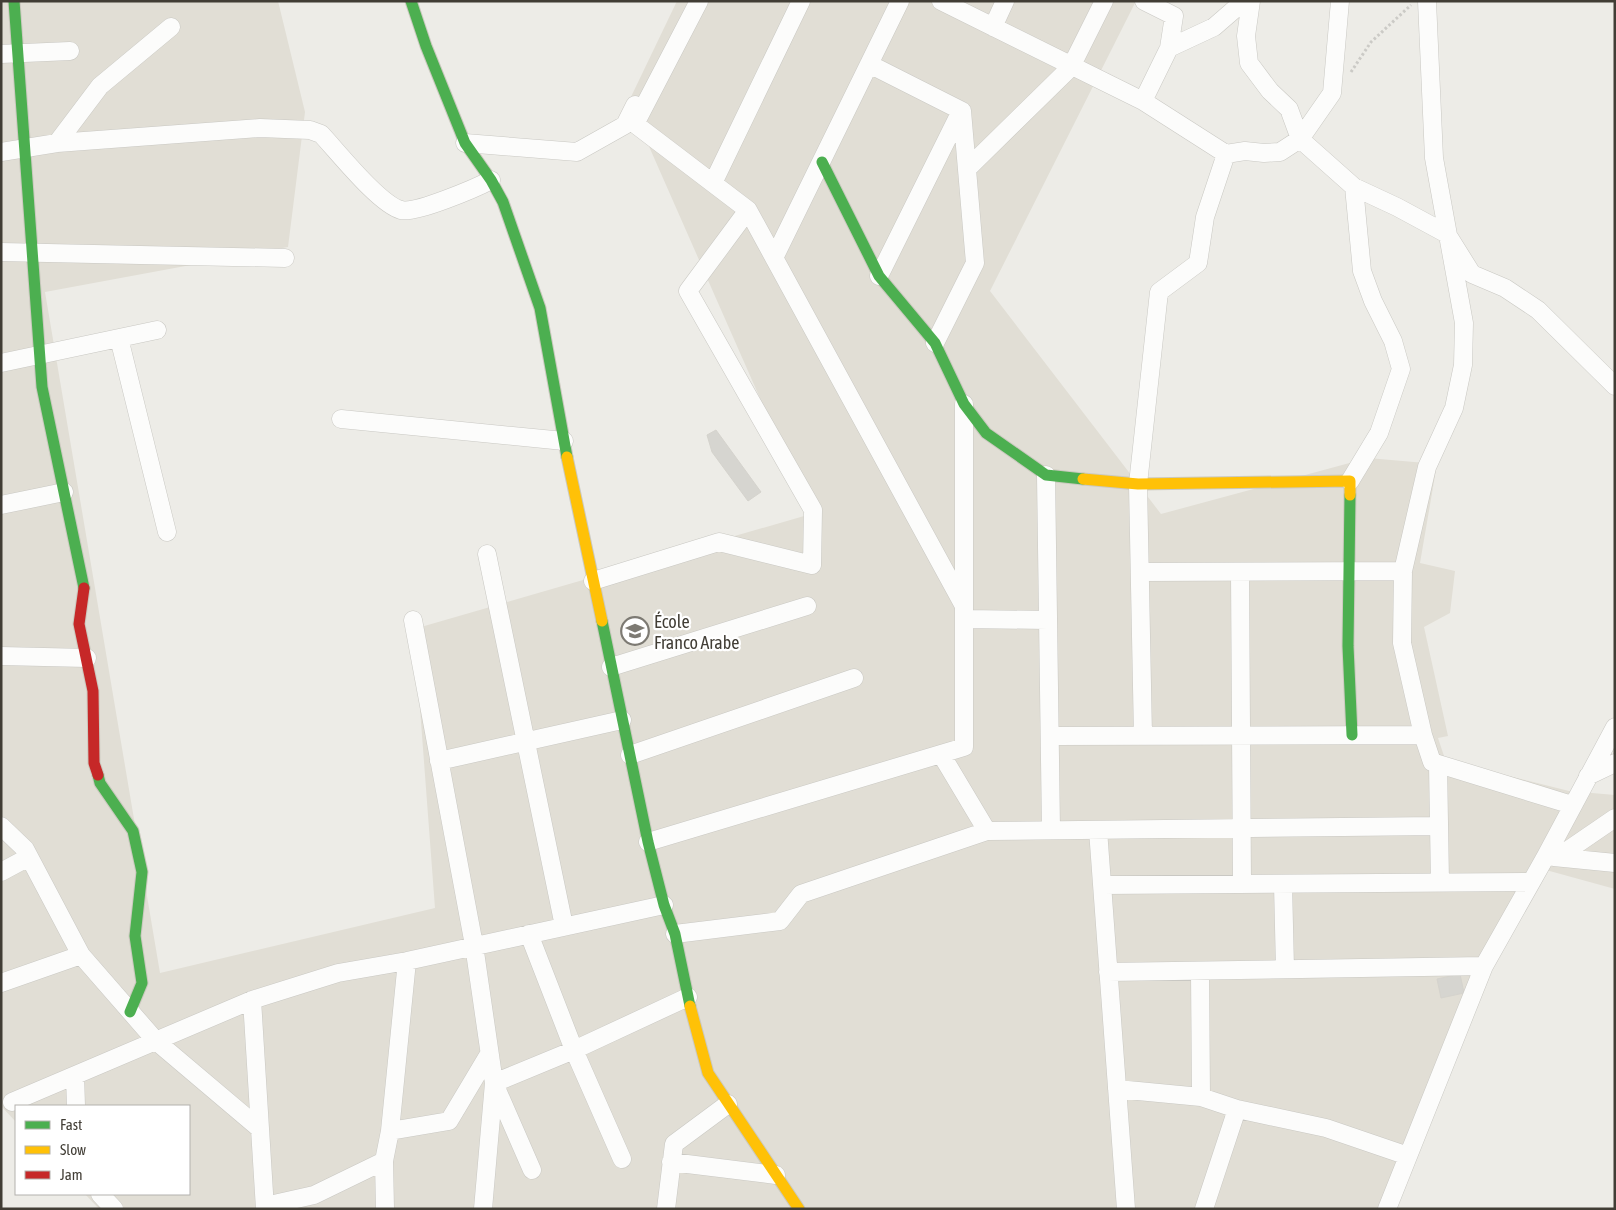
<svg xmlns="http://www.w3.org/2000/svg" width="1616" height="1210" font-family="'Asap Condensed',sans-serif">
  <style>
    .residential { fill: #e1ded5 }
    .building { fill: #d6d5d0; stroke: #d5d3cd }
    .lines { fill: none; stroke-linecap: round; stroke-linejoin: round }
    .street-casing { stroke: #c9c8c3; stroke-width: 19 }
    .fast-casing { stroke: #cbc9bf; stroke-width: 13 }
    .slow-casing { stroke: #cbc9bf; stroke-width: 13 }
    .jam-casing { stroke: #cbc9bf; stroke-width: 13 }
    .path { stroke: #cbcac6; stroke-width: 3; stroke-dasharray: 2.5 2.5; stroke-linecap: butt }
    .street { stroke: #fcfcfb; stroke-width: 18 }
    .fast { stroke: #4caf50; stroke-width: 11 }
    .slow { stroke: #ffc107; stroke-width: 11 }
    .jam { stroke: #c62828; stroke-width: 11 }
    .labels { text-anchor: middle; dominant-baseline: central; stroke-width: 4.5; stroke-linejoin: round; paint-order: stroke }
    .poi-label { font-size: 18px; fill: #413d35; stroke: #fff; text-anchor: start }
  </style>
  <rect width="100%" height="100%" fill="#edece7"/>
  <path class="residential" d="M 1,1 L 278,1 L 305,112 L 288,247 L 45,292 L 160,973 L 435,908 L 414,629 L 811,514 L 629,101 L 677,1 L 1136,1 L 990,291 L 1161,514 L 1368,458 L 1437,464 L 1420,563 L 1455,571 L 1450,613 L 1424,627 L 1448,736 L 1438,738 L 1444,756 L 1461,764 L 1569,791 L 1615,795 L 1615,889 L 1546,870 L 1479,990 L 1395,1209 L 99,1209 L 85,1194 L 189,1194 L 189,1106 L 16,1106 L 16,1122 L 1,1106 Z"/>
  <path class="building" d="M 716,430 L 761,492 L 748,501 L 712,452 L 707,435 Z
    M 1460,974 L 1464,993 L 1441,998 L 1437,979 Z"/>
  <g class="lines">
    <defs>
      <path id="street" d="M 699,1 L 635,124 L 748,210 L 964,606
        M 941,1 L 1143,101 L 1226,154 L 1245,151 L 1264,153 L 1280,152 L 1300,139 L 1332,93 L 1340,1
        M 1144,1 L 1174,16 L 1169,48
        M 1251,1 L 1246,36 L 1249,63 L 1270,91 L 1289,109 L 1300,139 L 1354,187 L 1362,271 L 1373,301 L 1393,341 L 1401,369 L 1379,433 L 1350,481
        M 1427,1 L 1434,158 L 1464,323 L 1463,365 L 1454,408 L 1427,467 L 1403,571 L 1402,643 L 1423,735 L 1432,762 L 1572,805
        M 993,27 L 1005,1
        M 1,54 L 70,51
        M 869,64 L 962,111
        M 1143,101 L 1169,48 L 1214,27 L 1244,1
        M 57,143 L 100,86 L 171,27
        M 465,143 L 577,152 L 625,125 L 635,105
        M 1,152 L 57,143 L 260,128 L 310,130 L 321,134 C 338,152 379,204 401,210 C 415,214 476,188 491,180
        M 967,169 L 1071,67 L 1104,1
        M 713,183 L 801,1
        M 1354,187 L 1397,207 L 1447,234 L 1472,274 L 1505,288 L 1538,310 L 1615,386
        M 1,252 L 285,258
        M 774,258 L 900,1
        M 879,276 L 961,111
        M 119,338 L 167,532
        M 935,343 L 975,263 L 962,111
        M 1,363 L 157,330
        M 341,419 L 564,441
        M 1046,475 L 1051,830
        M 1,505 L 64,492
        M 487,554 L 564,926
        M 1140,572 L 1403,571
        M 1240,572 L 1242,884
        M 593,581 L 719,542 L 812,565 L 813,510 L 688,291 L 748,210
        M 965,619 L 1048,620
        M 413,620 L 474,945 L 494,1083 L 483,1209
        M 1,656 L 87,658
        M 611,667 L 807,606
        M 1050,736 L 1423,735
        M 1143,736 L 1138,484 L 1159,292 L 1198,263 L 1205,217 L 1226,154
        M 941,754 L 987,831
        M 630,755 L 854,678
        M 439,761 L 622,720
        M 1438,764 L 1440,883
        M 1588,776 L 1615,763
        M 1,826 L 25,849 L 81,955 L 156,1041 L 260,1129
        M 1098,830 L 1126,1209
        M 648,842 L 964,747 L 964,404
        M 1554,857 L 1615,863
        M 1558,857 L 1615,818
        M 1,872 L 29,857
        M 1283,884 L 1285,969
        M 1102,885 L 1530,882
        M 529,934 L 574,1050 L 622,1159
        M 675,934 L 780,921 L 801,894 L 987,831 L 1439,826
        M 1200,971 L 1201,1097
        M 1108,972 L 1484,966
        M 1,983 L 81,955
        M 252,1000 L 265,1209
        M 75,1076 L 76,1106
        M 494,1083 L 574,1050 L 688,997
        M 494,1083 L 532,1170
        M 1117,1089 L 1201,1097 L 1237,1109 L 1326,1128 L 1408,1156
        M 12,1102 L 252,1000 L 338,973 L 407,961 L 664,905
        M 390,1131 L 449,1121 L 489,1054
        M 671,1162 L 776,1175
        M 100,1194 L 114,1209
        M 265,1206 L 314,1195 L 384,1161
        M 385,1209 L 384,1161 L 390,1131 L 407,961
        M 666,1209 L 674,1144 L 728,1104
        M 1204,1209 L 1237,1109
        M 1387,1209 L 1484,966 L 1546,856 L 1615,727"/>
      <path id="fast" d="M 14,1 L 42,387 L 84,588
        M 411,1 L 426,46 L 465,143 L 491,180 L 503,202 L 540,308 L 567,457
        M 822,162 L 879,276 L 935,343 L 964,404 L 986,433 L 1046,475 L 1083,479
        M 1350,495 L 1348,646 L 1352,735
        M 602,621 L 648,842 L 664,905 L 675,934 L 690,1006
        M 98,775 L 100,783 L 133,831 L 142,872 L 135,936 L 142,983 L 130,1012"/>
      <path id="slow" d="M 567,457 L 602,621
        M 1083,479 L 1138,484 L 1350,481 L 1350,495
        M 690,1006 L 708,1073 L 799,1209"/>
      <path id="jam" d="M 84,588 L 79,624 L 93,691 L 94,763 L 98,775"/>
    </defs>
    <use href="#street" class="street-casing"/>
    <use href="#fast" class="fast-casing"/>
    <use href="#slow" class="slow-casing"/>
    <use href="#jam" class="jam-casing"/>
    <path class="path" d="M 1351,72 L 1371,42 L 1411,5"/>
    <use href="#street" class="street"/>
    <use href="#fast" class="fast"/>
    <use href="#slow" class="slow"/>
    <use href="#jam" class="jam"/>
  </g>
  <defs>
    <symbol id="school-ring" viewBox="-11 -11 22 22"><circle r="9.5" fill="#fff" stroke="#7d7a73" stroke-width="1.5"/><path d="M0-5L7-2L0 1L-7-2ZM-4 1L0 2.5L4 1V4Q0 6-4 4Z" fill="#7d7a73"/></symbol>
  </defs>
  <g fill-rule="evenodd">
    <use href="#school-ring" x="619" y="615" width="32" height="32"/>
  </g>
  <g class="labels">
    <g class="poi-label">
      <text x="654" y="621">École<tspan x="654" dy="21">Franco Arabe</tspan></text>
    </g>
  </g>
  <rect width="1616" height="1210" fill="none" stroke="#413d35" stroke-width="5"/>
  <rect x="15" y="1105" width="175" height="90" fill="#ffffff" stroke="#b3b1ae"/>
  <rect x="25" y="1121" width="25" height="8" fill="#4caf50" stroke="#b3b1ae"/>
  <text x="60" y="1130" font-size="15" fill="#413d35">Fast</text>
  <rect x="25" y="1146" width="25" height="8" fill="#ffc107" stroke="#b3b1ae"/>
  <text x="60" y="1155" font-size="15" fill="#413d35">Slow</text>
  <rect x="25" y="1171" width="25" height="8" fill="#c62828" stroke="#b3b1ae"/>
  <text x="60" y="1180" font-size="15" fill="#413d35">Jam</text>
</svg>
